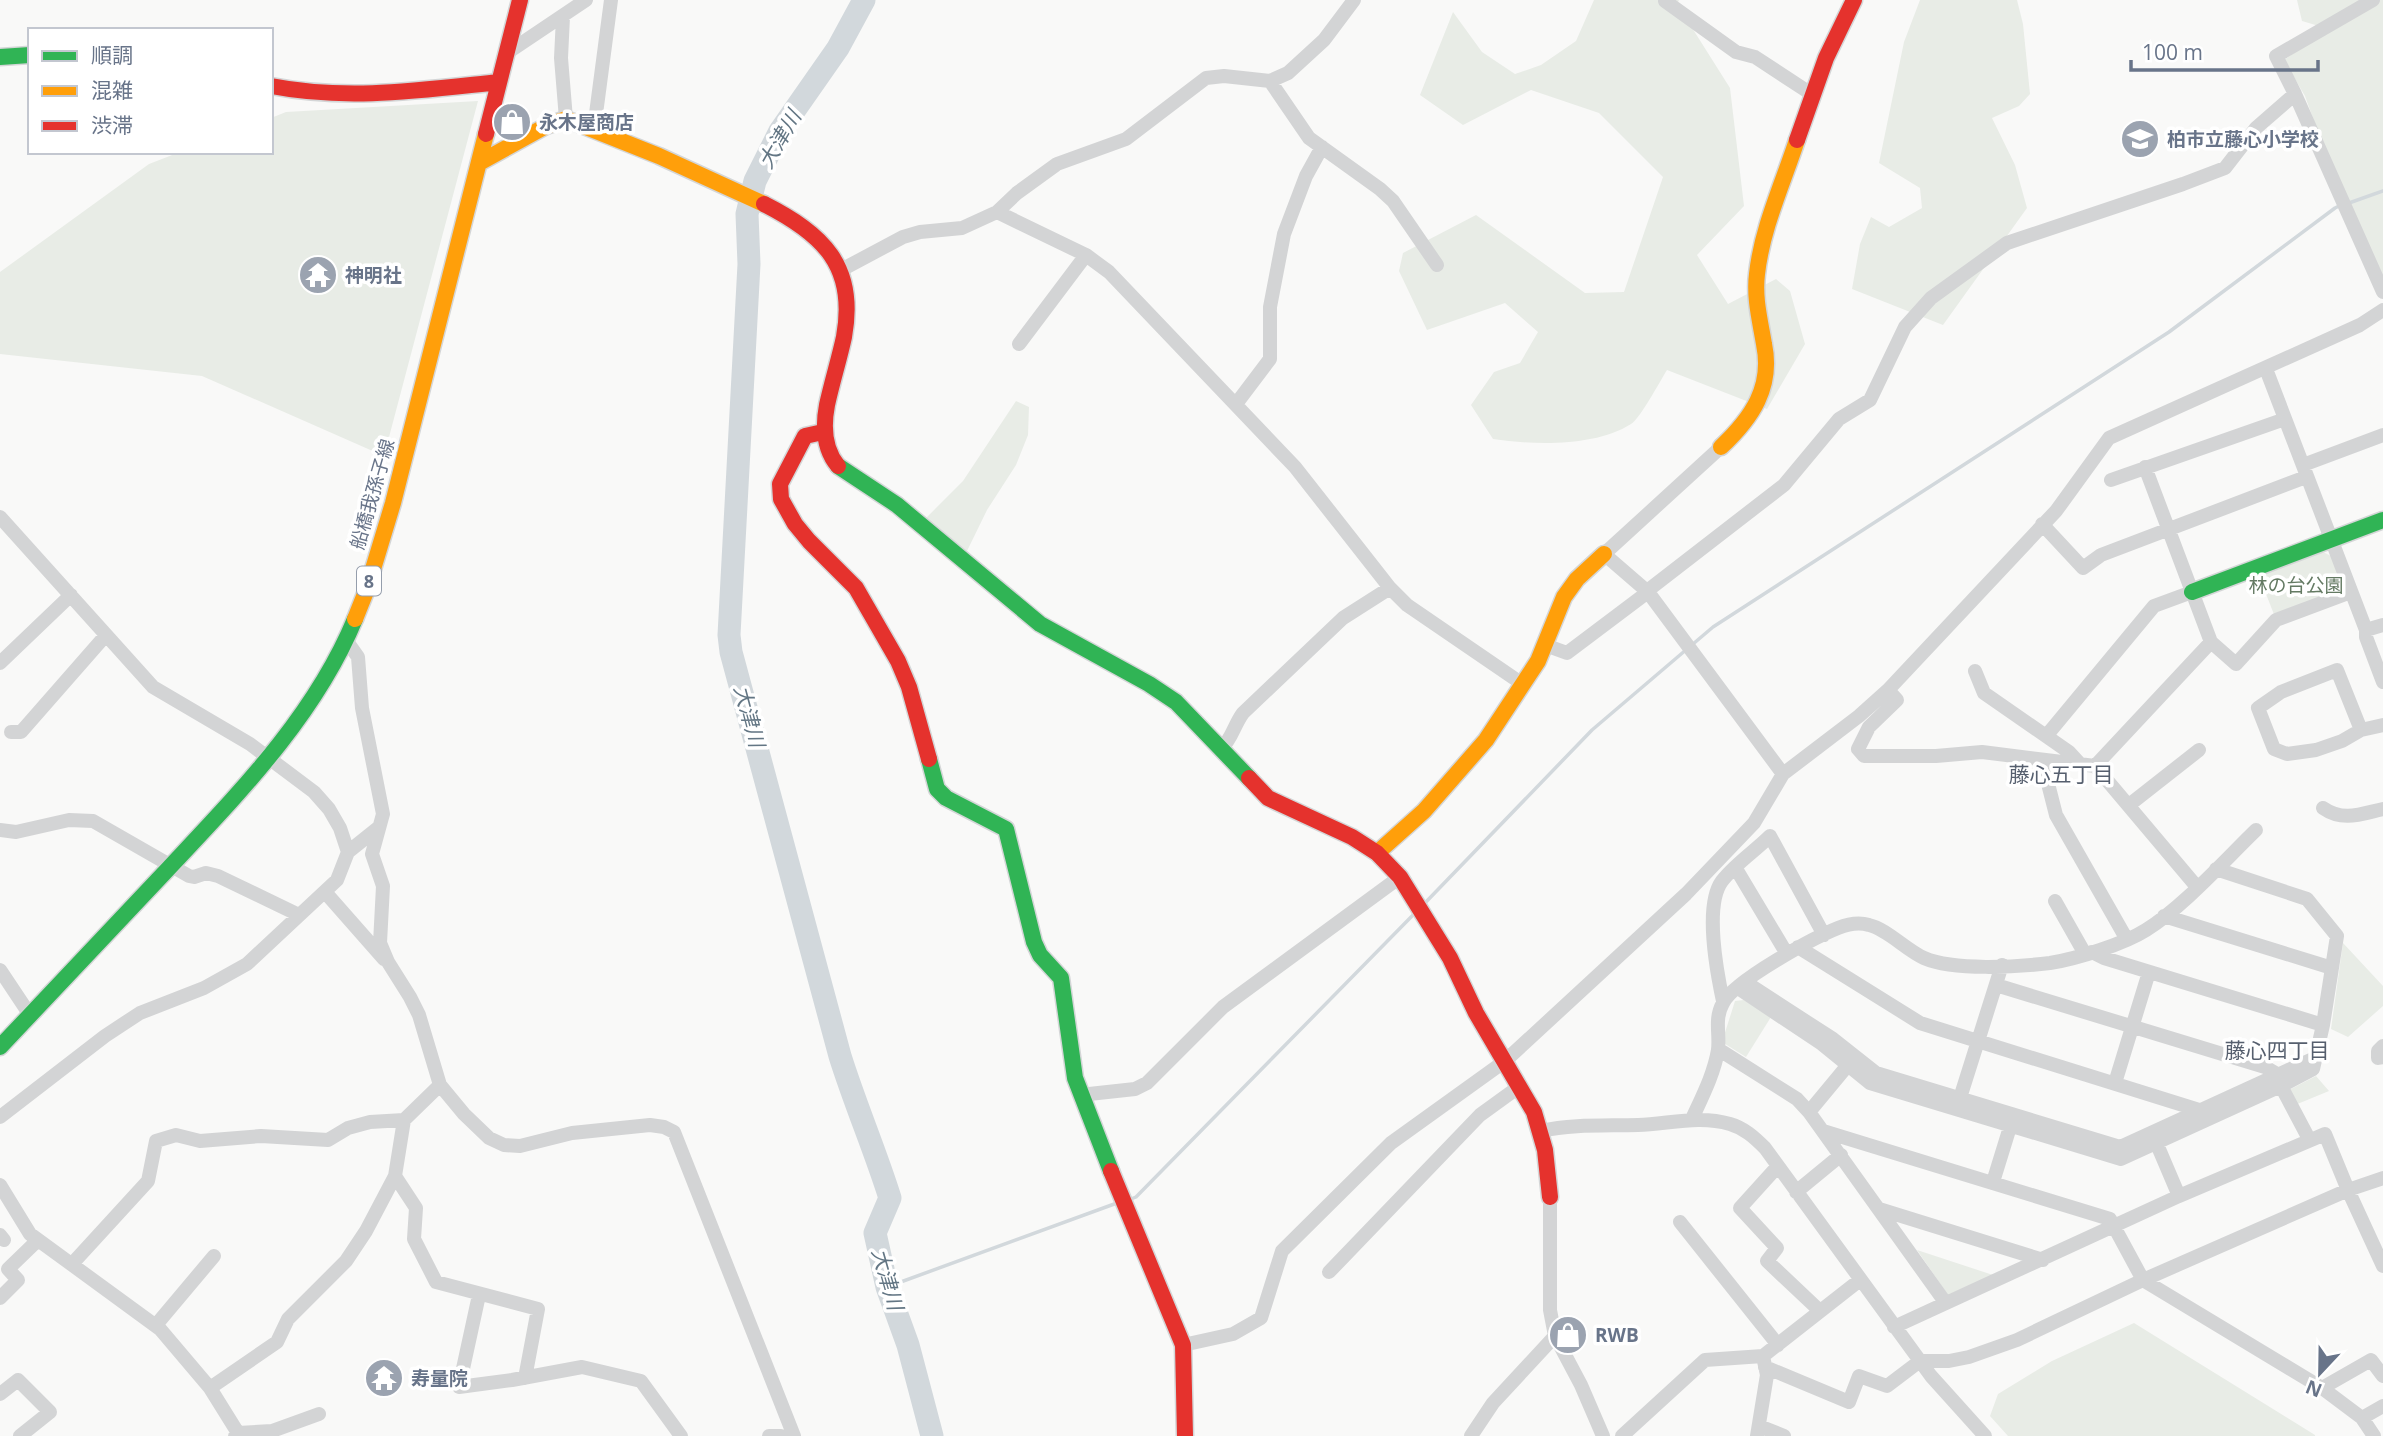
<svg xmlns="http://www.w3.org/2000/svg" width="2383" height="1436" font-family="'Open Sans','Noto Sans JP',sans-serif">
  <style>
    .green { fill: #e8ece6 }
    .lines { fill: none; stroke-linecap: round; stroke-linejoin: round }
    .stream { stroke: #d2d8dc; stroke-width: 3.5 }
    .river { stroke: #d2d8dc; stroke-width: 23 }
    .fast-casing { stroke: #d4d6d7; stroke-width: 19 }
    .slow-casing { stroke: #d4d6d7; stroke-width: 19 }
    .jam-casing { stroke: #d4d6d7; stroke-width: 19 }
    .street { stroke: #d3d4d5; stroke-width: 14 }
    .fast { stroke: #30b455; stroke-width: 16 }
    .slow { stroke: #ff9f0a; stroke-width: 16 }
    .jam { stroke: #e5322d; stroke-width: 16 }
    .labels { text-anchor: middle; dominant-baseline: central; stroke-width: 7; stroke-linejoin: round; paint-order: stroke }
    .shield { fill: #fff; stroke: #959eac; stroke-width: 2 }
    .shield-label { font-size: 18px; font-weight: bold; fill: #687489 }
    .poi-label { font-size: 19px; font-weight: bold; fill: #687489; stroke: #fff; text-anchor: start }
    .street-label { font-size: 19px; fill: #687489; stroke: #fff }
    .park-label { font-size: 19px; fill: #647a63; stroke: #fff }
    .water-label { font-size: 21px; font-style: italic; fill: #637684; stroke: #fff }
    .neighbourhood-label { font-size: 21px; fill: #565f6e; stroke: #fff }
  </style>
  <rect width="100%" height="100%" fill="#f9f9f8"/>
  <path class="green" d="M 1594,0 L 1679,0 L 1677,4 L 1730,88 L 1744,206 L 1697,255 L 1728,304 L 1776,279 L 1790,291 L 1805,344 L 1767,409 L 1667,370 C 1660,381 1640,419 1631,424 C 1595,447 1534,445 1493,439 L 1471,405 L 1494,372 L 1520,363 L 1538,332 L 1505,303 L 1427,330 L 1399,271 L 1403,253 L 1476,215 L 1585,293 L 1624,292 L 1663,177 L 1599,113 L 1531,90 L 1463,125 L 1420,95 L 1453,12 L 1482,52 L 1515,74 L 1541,65 L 1576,41 Z
    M 1920,0 L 2017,0 L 2023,24 L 2030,94 L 2019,106 L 1992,118 L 2015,165 L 2027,208 L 1943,325 L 1852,289 L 1860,244 L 1871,217 L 1889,227 L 1922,208 L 1920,188 L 1879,163 L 1904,42 Z
    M 2297,0 L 2383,0 L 2383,292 L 2349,218 L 2305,96 L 2284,60 L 2329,29 L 2302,21 Z
    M 478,101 L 384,456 L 202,376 L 0,354 L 0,272 L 149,164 L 180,152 L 271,152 L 271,118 L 286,112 Z
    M 1016,401 L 1029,407 L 1028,435 L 1016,465 L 987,510 L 967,551 L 925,519 L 963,481 Z
    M 2323,552 L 2331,556 L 2344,589 L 2275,617 L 2259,576 Z
    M 2343,943 L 2383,986 L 2383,1006 L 2348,1037 L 2331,1029 Z
    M 1744,1000 L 1771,1017 L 1746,1057 L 1722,1042 L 1735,1001 Z
    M 2316,1076 L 2329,1091 L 2295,1105 L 2287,1091 Z
    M 1917,1250 L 1993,1275 L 1948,1295 Z
    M 2134,1323 L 2315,1435 L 2315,1436 L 2008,1436 L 1990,1416 L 1998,1394 L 2052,1361 Z"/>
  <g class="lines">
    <path class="stream" d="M 2349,203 L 2383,191
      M 1693,644 L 1713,627 L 2169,332 L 2335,208 L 2341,205
      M 1424,904 L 1592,730 L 1687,649
      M 1131,1199 L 1136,1197 L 1414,914
      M 887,1287 L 1117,1203"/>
    <path class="river" d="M 864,0 L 838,48 L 780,131 L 755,181 L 747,214 L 749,264 L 729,635 L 731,652 L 840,1056 C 855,1104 875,1150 890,1198 L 875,1233 L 887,1287 L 908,1345 L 932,1436"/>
    <defs>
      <path id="fast" d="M 0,57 L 30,55
        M 838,466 L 897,505 L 1040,624 L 1149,684 L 1176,702 L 1249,778
        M 2192,592 L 2383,520
        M 929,759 L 937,789 L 946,798 L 1006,829 L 1034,942 L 1040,955 L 1061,978 L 1075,1078 L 1111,1171
        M 0,1047 C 56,988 112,928 168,869 C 239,793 315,716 355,619"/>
      <path id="slow" d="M 479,163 L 546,126 L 566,119 L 659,156 L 764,204
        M 1721,447 C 1752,418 1773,387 1764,344 C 1760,320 1754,298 1757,274 C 1762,228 1783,183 1797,140
        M 355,619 L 367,589 L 393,503 L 486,134
        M 1377,853 L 1424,811 L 1486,740 L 1538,661 L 1564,597 L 1577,579 L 1604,554"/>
      <path id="jam" d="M 271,86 C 348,101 422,90 499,82
        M 486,134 L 520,0
        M 1797,140 L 1826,58 L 1854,0
        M 764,204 C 823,234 857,266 844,337 C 839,360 832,382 827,405 C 823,426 823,448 838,466
        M 823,432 L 805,436 L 780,484 L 781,499 L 795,524 L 809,541 L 856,588 L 898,661 L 909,687 L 929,759
        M 1249,778 L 1268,798 L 1352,837 L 1377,853 L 1400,877 L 1450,958 L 1476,1013 L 1534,1112 L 1545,1150 L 1550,1197
        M 1111,1171 L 1183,1345 L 1185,1436"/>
    </defs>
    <use href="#fast" class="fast-casing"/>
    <use href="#slow" class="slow-casing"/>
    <use href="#jam" class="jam-casing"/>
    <path class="street" d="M 2373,0 L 2276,56 L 2295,94 L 2383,292
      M 1665,1 L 1736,52 L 1755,57 L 1813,95
      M 563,17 L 561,58 L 566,119
      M 507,53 L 586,0
      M 1270,81 L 1309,138 L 1380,189 L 1393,201 L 1437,265
      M 594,129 L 611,0
      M 997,212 L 1086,255 L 1109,272 L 1295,467 L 1390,588 L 1407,605 L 1524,685
      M 841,270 L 903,237 L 920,232 L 962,228 L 997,212 L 1017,193 L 1057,164 L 1126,139 L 1206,78 L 1224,76 L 1270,81 L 1288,73 L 1324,40 L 1354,0
      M 1019,344 L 1086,255
      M 2266,369 L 2366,630 L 2383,625
      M 1236,404 L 1270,359 L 1270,307 L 1284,234 L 1306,176 L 1322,147
      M 1721,447 L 1604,554 L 1648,592 L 1783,774
      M 2303,465 L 2383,435
      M 2145,467 L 2211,642 L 2236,664 L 2276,620 L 2351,592
      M 2111,480 L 2285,419
      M 0,517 L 153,687 L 250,744 L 314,792 L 329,809 L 340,828 L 348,852
      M 2042,524 L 2083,568 L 2101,555 L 2306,477
      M 1647,591 L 1784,485 L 1839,419 L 1870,400 L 1905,327 L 1931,298 L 2007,243 L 2183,184 L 2225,168 L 2256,128 L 2295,94
      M 2366,630 L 2366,637 L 2383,682
      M 346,640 L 358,657 L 362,708 L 383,814 L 372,854 L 383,886 L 380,943 L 388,962 L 410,997 L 419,1015 L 440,1085 L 464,1114 L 489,1138 L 504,1145 L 520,1146 L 572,1133 L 650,1125 L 664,1127 L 674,1132 L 794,1436
      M 1545,645 L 1567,653 L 1648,592
      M 0,663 L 71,595
      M 1975,671 L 1984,693 L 2069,752 L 2081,765
      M 1888,690 L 1897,700 L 1869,727 L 1858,749 L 1864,756 L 1936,756 L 1982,752 L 2095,766 L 2197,887
      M 2361,730 L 2337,670 L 2281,692 L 2258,708 L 2274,749 L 2287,754 L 2316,750 L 2342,741 L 2361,730 L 2383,725
      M 11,732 L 21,732 L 106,635
      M 2047,735 L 2154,606 L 2192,592
      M 1221,749 C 1232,739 1234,725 1243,713 L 1343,618 L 1390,588
      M 2042,760 L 2056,815 L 2126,938
      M 2095,766 L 2211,642
      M 2129,805 L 2199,750
      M 2323,808 C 2343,822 2361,814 2383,809
      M 0,830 L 16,832 L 69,820 L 93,821 L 189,876 L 194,877 L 206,873 L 218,876 L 299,915
      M 1735,867 L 1787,954
      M 325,892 L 384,959
      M 2055,901 L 2085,954
      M 2164,916 L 2332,968
      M 1798,947 L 1920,1023 L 2199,1110
      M 2092,952 L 2104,958 L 2323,1025
      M 0,970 L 30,1015
      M 1745,982 L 1833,1039 L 1876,1073 L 2120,1147 L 2317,1057
      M 1996,985 L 2265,1067 L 2277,1074
      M 1738,988 L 1822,1044 L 1870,1083 L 2121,1159 L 2281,1086 L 2313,1069 L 2323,1025 L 2337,936 L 2307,899 L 2216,869
      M 1723,1001 C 1717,973 1704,905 1722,881 C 1735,864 1755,851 1770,836 L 1824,935
      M 2383,1046 L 2378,1051 L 2378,1058 L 2383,1057
      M 1718,1049 L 1797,1099 L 1809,1112 L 1945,1302
      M 2115,1083 L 2149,972
      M 2281,1086 L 2309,1139
      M 1080,1095 L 1135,1089 L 1147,1083 L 1223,1007 L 1400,877
      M 1960,1098 L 2002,965
      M 1809,1112 L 1848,1065
      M 0,1117 L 105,1036 L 140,1013 L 204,988 L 247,964 L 337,880 L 348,852 L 378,828
      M 1692,1119 C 1702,1097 1714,1074 1718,1050 C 1720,1033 1714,1019 1723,1003 C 1734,981 1813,938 1838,928 C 1848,924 1859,922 1869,925 C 1887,929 1906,950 1924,958 C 1954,971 2017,967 2050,963 C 2076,959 2124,944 2146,930 C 2183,907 2224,861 2256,830
      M 1541,1131 C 1573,1124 1605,1126 1638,1125 C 1669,1124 1699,1115 1730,1124 C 1744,1128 1754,1137 1765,1148 L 1931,1376 L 1985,1436
      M 1823,1131 L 2110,1219 L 2143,1280 L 2322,1388 L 2362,1418 L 2374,1436
      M 2156,1142 L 2179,1196
      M 1778,1166 L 1740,1208 L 1777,1248 L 1767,1261 L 1820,1311
      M 395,1176 L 416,1208 L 414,1239 L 436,1282 L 538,1309 L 525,1378
      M 1993,1182 L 2010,1127
      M 0,1185 L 30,1234 L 160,1329 L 210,1388 L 238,1433
      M 1796,1192 L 1841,1155
      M 1550,1197 L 1550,1310 L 1555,1336 L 1581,1385 L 1603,1436
      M 1879,1209 L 2043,1260
      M 1680,1222 L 1778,1345
      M 0,1235 L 4,1240
      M 72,1264 L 148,1181 L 156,1141 L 176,1135 L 200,1141 L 261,1136 L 328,1140 L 348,1128 L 370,1122 L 404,1120
      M 1329,1272 L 1480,1115 L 1520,1086
      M 479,1295 L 459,1387 L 512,1380 L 582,1367 L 641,1381 L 681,1436
      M 0,1298 L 18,1280 L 8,1269 L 38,1240
      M 156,1325 L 214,1256
      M 1894,1327 L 2179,1196 L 2325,1134 L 2348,1190 L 2383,1178
      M 1183,1345 L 1233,1334 L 1261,1318 L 1282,1251 L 1391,1143 L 1505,1061 L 1686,894 L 1754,823 L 1783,774 L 1859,716 L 1888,690 L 2056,511 L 2109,438 L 2360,325 L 2383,310
      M 1765,1367 L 1849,1402 L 1859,1376 L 1887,1386 L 1920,1361 L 1949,1361 L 1969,1357 L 2017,1340 L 2143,1280 L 2348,1190 L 2383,1266
      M 210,1388 L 277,1342 L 288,1319 L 346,1261 L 366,1231 L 395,1176 L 404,1120 L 440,1085
      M 2322,1388 L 2371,1360 L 2383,1376
      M 0,1394 L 18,1380 L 50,1412 L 20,1436
      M 2362,1418 L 2383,1406
      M 1759,1426 L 1784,1436
      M 235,1436 L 238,1433 L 272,1431 L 319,1414
      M 769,1436 L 781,1436
      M 1471,1436 L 1493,1403 L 1555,1336
      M 1622,1436 L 1705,1360 L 1763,1356 L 1860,1280
      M 1757,1436 L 1767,1375 L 1764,1361"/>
    <use href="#fast" class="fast"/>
    <use href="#slow" class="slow"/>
    <use href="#jam" class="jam"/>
  </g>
  <defs>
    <symbol id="shop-disc" viewBox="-11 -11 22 22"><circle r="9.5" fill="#9ba3b0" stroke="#fff"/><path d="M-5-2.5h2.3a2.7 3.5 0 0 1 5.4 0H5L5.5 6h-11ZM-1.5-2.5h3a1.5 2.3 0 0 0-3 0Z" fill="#fff"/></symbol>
    <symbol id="school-disc" viewBox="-11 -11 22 22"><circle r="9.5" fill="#9ba3b0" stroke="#fff"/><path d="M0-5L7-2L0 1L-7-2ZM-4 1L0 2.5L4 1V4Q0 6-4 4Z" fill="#fff"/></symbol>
    <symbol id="temple-disc" viewBox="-11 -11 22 22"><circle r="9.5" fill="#9ba3b0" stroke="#fff"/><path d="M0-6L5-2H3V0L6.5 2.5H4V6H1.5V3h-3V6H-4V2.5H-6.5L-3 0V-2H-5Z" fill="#fff"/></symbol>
  </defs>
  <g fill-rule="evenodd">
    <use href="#shop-disc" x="490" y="100" width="44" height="44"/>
    <use href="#school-disc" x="2118" y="117" width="44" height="44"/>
    <use href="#temple-disc" x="296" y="253" width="44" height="44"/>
    <use href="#shop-disc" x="1546" y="1313" width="44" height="44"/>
    <use href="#temple-disc" x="362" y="1356" width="44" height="44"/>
  </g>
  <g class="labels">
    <rect class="shield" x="357" y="566.5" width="24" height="29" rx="5"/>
    <g class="shield-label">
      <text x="369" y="581">8</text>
    </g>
    <g class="poi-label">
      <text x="539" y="122">永木屋商店</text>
      <text x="2167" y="139">柏市立藤心小学校</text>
      <text x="345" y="275">神明社</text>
      <text x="1595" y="1335">RWB</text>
      <text x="411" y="1378">寿量院</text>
    </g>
    <g class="street-label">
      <text transform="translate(372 494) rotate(-74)">船橋我孫子線</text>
    </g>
    <g class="park-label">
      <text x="2296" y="585">林の台公園</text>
    </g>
    <g class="water-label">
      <text transform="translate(779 139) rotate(-60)">大津川</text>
      <text transform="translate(750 716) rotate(75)">大津川</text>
      <text transform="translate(888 1279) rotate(74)">大津川</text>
    </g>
    <g class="neighbourhood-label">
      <text x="2061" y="774">藤心五丁目</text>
      <text x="2277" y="1050">藤心四丁目</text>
    </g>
  </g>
  <rect x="28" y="28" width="245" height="126" fill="#ffffff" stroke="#c3c7d0" stroke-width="2"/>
  <rect x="42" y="51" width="35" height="10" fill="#30b455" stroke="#c3c7d0" stroke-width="2"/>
  <text x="91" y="63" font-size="21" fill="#687489">順調</text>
  <rect x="42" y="86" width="35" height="10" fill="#ff9f0a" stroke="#c3c7d0" stroke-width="2"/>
  <text x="91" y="98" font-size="21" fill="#687489">混雑</text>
  <rect x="42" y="121" width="35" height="10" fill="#e5322d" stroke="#c3c7d0" stroke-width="2"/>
  <text x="91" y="133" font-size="21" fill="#687489">渋滞</text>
  <g transform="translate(2320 1373) rotate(202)" stroke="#ffffff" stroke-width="5" paint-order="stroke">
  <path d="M0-5L12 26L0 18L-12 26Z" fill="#687489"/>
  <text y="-10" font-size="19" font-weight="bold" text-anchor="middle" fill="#687489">N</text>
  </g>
  <path d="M2131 60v10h187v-10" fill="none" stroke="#687489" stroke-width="3.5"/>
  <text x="2142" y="60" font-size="21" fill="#687489" stroke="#ffffff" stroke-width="5" paint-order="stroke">100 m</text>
</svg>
